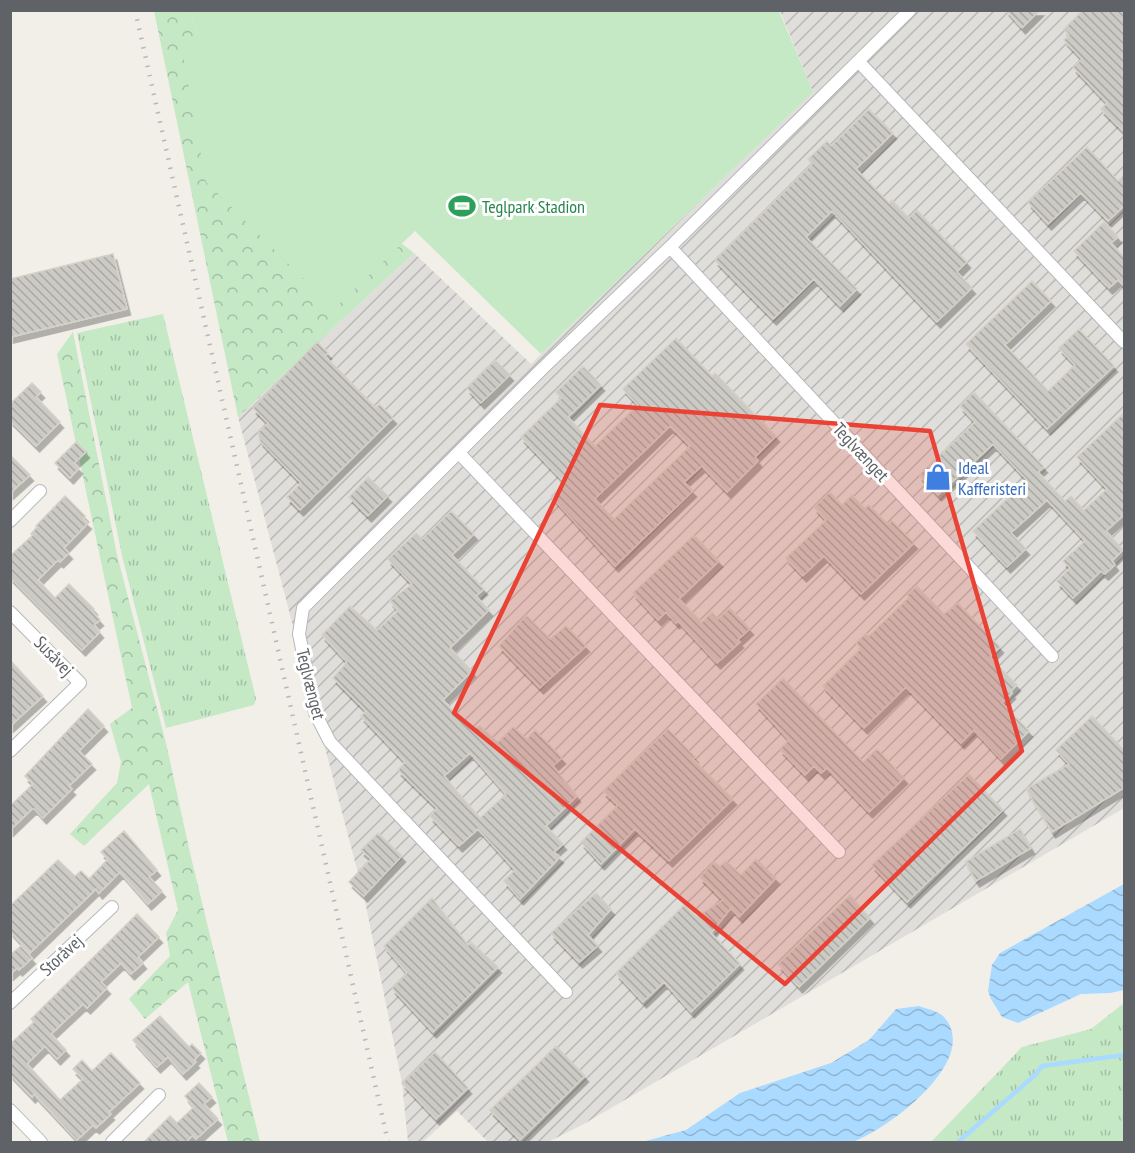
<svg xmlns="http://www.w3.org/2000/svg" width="1135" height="1153" font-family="'PT Sans Narrow',sans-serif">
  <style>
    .industrial { fill: url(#industrial-furrows) }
    .grass { fill: url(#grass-tufts) }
    .forest { fill: url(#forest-crowns) }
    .pitch { fill: #c5e8c5 }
    .water { fill: url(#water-waves) }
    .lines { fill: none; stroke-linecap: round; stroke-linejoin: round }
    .stream { stroke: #aadaff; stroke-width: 4.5 }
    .building { fill: url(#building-back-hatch); stroke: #d6d1c6; stroke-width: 1.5; fill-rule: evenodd; filter: url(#shadow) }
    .minor-casing { stroke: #b5b8bc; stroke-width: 14 }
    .minor { stroke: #fff; stroke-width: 12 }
    .rail { stroke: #b6b7b8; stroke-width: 4.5; stroke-dasharray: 1.5 8; stroke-linecap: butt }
    .marked { fill: #ea4335; fill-opacity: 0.2; stroke: #ea4335; stroke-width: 4.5; stroke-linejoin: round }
    .labels { text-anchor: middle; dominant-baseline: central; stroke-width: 6; stroke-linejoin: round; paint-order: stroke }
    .leisure-label { font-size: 18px; fill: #27864d; stroke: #fff; text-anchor: start }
    .street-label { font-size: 18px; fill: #5f6368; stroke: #fff }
    .shop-label { font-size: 18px; fill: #366cbe; stroke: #fff; text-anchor: start }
  </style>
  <defs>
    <pattern id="industrial-furrows" width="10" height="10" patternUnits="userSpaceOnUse" patternTransform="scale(1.5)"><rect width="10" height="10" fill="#e0deda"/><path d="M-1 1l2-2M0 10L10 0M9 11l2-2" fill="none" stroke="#b9b8b5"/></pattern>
    <pattern id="grass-tufts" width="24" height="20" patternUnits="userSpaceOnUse" patternTransform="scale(1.5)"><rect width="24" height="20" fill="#c5e8c5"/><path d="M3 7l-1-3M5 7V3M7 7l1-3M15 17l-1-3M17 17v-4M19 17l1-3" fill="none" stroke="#a3c0a4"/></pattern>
    <pattern id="forest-crowns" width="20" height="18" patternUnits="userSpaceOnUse" patternTransform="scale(1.5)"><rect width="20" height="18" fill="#c5e8c5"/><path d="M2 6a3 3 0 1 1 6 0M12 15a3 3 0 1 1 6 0" fill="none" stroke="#a3c0a4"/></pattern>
    <pattern id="water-waves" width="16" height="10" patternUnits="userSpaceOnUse" patternTransform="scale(1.5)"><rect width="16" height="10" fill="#aadaff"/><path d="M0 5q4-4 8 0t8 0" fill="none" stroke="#8eb4d2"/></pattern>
    <pattern id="building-back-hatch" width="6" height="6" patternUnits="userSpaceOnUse" patternTransform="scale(1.5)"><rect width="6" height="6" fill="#cccac5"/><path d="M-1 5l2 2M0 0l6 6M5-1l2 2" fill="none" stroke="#a9a8a4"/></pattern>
    <filter id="shadow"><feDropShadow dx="3.5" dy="6" stdDeviation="0" flood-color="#0004"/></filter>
  </defs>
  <rect width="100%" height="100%" fill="#f1efe8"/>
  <path class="industrial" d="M 780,11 L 1124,11 L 1124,808 L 582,1125 L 548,1142 L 488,1142 L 457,1111 L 423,1142 L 408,1142 L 402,1083 L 364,896 L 238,417 L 414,253 L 531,364 L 813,92 Z"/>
  <path class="grass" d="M 163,314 L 256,699 L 254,705 L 166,728 L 122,556 L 77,333 Z
    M 1124,1003 L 1124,1142 L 931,1142 L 1022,1047 L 1091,1029 Z"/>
  <path class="forest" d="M 154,11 L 191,11 L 197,36 L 391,235 L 414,253 L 238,417 Z
    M 73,332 L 117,555 L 166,743 L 190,853 L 260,1142 L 228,1142 L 188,982 L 145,1019 L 129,999 L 170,956 L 166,933 L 178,910 L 149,784 L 84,846 L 70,834 L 117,783 L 121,762 L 110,724 L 132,708 L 57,354 Z"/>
  <path class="pitch" d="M 191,11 L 779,11 L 813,92 L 541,354 L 415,231 L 334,309 L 206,182 L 181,44 L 197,36 Z"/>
  <path class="water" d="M 1124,884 L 1124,990 L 1110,993 L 1081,994 L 1018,1023 L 1002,1017 L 991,999 L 988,991 L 992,965 L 1000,953 Z
    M 919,1006 C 927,1009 939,1011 944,1017 C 982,1060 887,1130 852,1142 C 841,1146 811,1142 798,1142 C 746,1142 694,1143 642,1142 L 686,1130 L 740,1093 L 831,1063 L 869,1040 L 896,1009 Z"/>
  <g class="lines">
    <path class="stream" d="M 958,1142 L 1034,1076 L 1042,1066 L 1124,1055"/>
  </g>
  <path class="building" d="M 1006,10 L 1040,10 L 1022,28 Z
    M 1083,10 L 1125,10 L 1125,133 L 1101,109 L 1107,103 L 1073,67 L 1082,59 L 1064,40 L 1069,35 L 1064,29 Z
    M 869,109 L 893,133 L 856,169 L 889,203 L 892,200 L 909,218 L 917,210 L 967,262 L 957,272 L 972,288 L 937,322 L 832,211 L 806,237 L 857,289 L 840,306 L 814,279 L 773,319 L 715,260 L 812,164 L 808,159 L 827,141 L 831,146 Z
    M 1087,147 L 1118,181 L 1125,174 L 1125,205 L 1108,221 L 1081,193 L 1048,224 L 1028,202 Z
    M 1104,222 L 1118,237 L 1111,243 L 1125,258 L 1125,287 L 1118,280 L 1109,288 L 1074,251 Z
    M 113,254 L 127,309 L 10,337 L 10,279 Z
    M 1032,281 L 1051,301 L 1005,345 L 1048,391 L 1075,365 L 1059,348 L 1079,329 L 1114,366 L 1047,429 L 966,344 Z
    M 676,338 L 712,376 L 715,373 L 776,436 L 755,457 L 758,461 L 727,492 L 702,466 L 684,482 L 693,491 L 615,566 L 551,496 L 565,483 L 521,437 L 561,398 L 556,392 L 583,366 L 601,385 L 568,417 L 595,446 L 638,405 L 623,389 ZM 670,426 L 690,446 L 614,519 L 595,499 Z
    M 317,342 L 328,353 L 325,356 L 376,408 L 379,404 L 393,418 L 300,510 L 287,497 L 301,483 L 260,441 L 258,432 L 268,423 L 253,408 Z
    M 495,360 L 510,375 L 481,403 L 467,388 Z
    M 32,383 L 41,392 L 36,397 L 60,422 L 36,446 L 10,420 L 10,404 Z
    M 974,392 L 1044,467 L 1038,472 L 1065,501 L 1071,496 L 1084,510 L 1107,489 L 1077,457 L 1125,412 L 1125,514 L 1106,531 L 1123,550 L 1112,561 L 1115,565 L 1105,574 L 1101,571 L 1073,598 L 1057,581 L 1070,568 L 1063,561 L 1085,541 L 1047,500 L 1011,533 L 1026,549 L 1007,567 L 973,531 L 1027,480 L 993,444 L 938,495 L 919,475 L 975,422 L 960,406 Z
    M 76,442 L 86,452 L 74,463 L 79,468 L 70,478 L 55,463 Z
    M 10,455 L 30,475 L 10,493 Z
    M 368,477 L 388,496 L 368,516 L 349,497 Z
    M 830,492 L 842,505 L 852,495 L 865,508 L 869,505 L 888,524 L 892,521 L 914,543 L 861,594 L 824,556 L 803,576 L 786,558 L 826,520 L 814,507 Z
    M 65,496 L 85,516 L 83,519 L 88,523 L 64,548 L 69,553 L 60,562 L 58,560 L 38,580 L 55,598 L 69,584 L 94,609 L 92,611 L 100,620 L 94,625 L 100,632 L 82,650 L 10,577 L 10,556 L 33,535 L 31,534 L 37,527 L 36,526 Z
    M 451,511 L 474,534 L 452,555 L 484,589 L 476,596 L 489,610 L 450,648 L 472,671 L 443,700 L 472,730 L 480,726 L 498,742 L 513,727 L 527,739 L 535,730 L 562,758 L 553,766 L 577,796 L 546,826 L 563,844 L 554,852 L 560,857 L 520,899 L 504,881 L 515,870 L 478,829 L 459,846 L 430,816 L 437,808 L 398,770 L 405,762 L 361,716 L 366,711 L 333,678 L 347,662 L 322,635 L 350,606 L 377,630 L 398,611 L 390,601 L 412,584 L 388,559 L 416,533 L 422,539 ZM 470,753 L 506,794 L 480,818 L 444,776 Z
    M 694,535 L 719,561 L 679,599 L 702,622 L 712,612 L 718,619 L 730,608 L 750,629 L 738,640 L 740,642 L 717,663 L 678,621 L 676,623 L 666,612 L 658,620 L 633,593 Z
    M 917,586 L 944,614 L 958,603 L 1000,647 L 990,657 L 1017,685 L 1011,691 L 1012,693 L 1002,703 L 1029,731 L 1001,759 L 974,730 L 961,743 L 906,687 L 864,728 L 823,686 L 861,648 L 856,643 L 866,633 L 869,636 L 909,597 L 907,595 Z
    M 526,615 L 550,639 L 566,626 L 586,646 L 540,688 L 499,646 Z
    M 10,660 L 43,696 L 10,726 Z
    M 783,678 L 863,762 L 877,749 L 904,778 L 869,812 L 827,768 L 821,773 L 814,766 L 805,775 L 780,749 L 789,740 L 756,704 Z
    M 88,709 L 104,726 L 79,751 L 92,764 L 69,786 L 72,789 L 43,818 L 35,809 L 32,809 L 10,830 L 10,806 L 33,784 L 25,776 Z
    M 1092,716 L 1125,751 L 1125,787 L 1052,832 L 1026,789 L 1069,764 L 1056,750 Z
    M 668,729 L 695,757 L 693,759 L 733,799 L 669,861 L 635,829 L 601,864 L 581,842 L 618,805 L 603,791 Z
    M 969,774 L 1003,810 L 907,902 L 872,865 Z
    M 1020,829 L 1031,848 L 976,881 L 965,862 Z
    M 124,831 L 157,870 L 149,877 L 162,891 L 148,904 L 120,872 L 99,893 L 96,889 L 30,953 L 10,931 L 10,906 L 58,860 L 75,876 L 81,871 L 89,879 L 108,859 L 101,852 Z
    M 378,833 L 402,856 L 364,896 L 349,882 L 371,859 L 361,850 Z
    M 756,859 L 776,878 L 739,917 L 731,908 L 711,933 L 740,964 L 691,1012 L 664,982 L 643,1002 L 616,973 L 684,905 L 697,917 L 723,900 L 700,877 L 714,862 L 720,866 L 726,861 L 741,875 Z
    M 596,893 L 611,909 L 588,935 L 598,946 L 579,962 L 551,933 Z
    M 850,895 L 870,918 L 799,987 L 778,964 Z
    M 432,898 L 468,945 L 471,942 L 498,967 L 433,1032 L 392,988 L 407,973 L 384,946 Z
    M 137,914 L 159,937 L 138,957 L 143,963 L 131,974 L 121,963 L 101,982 L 107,988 L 87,1008 L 83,1004 L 51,1034 L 66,1050 L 57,1059 L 45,1046 L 27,1064 L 60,1100 L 83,1079 L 73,1069 L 82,1060 L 92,1071 L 111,1053 L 140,1083 L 109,1112 L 111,1114 L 96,1128 L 93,1125 L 77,1140 L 34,1094 L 32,1097 L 10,1074 L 10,1044 L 34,1022 L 31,1019 Z
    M 21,946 L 32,958 L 19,970 L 17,968 L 10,974 L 10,955 Z
    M 160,1016 L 189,1047 L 192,1044 L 201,1053 L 194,1060 L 196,1062 L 183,1074 L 168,1057 L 157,1067 L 133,1040 Z
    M 556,1046 L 585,1076 L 520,1140 L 490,1110 Z
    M 435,1052 L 468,1088 L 436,1119 L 402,1083 Z
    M 199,1083 L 212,1097 L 204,1104 L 218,1119 L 196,1139 L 193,1135 L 185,1143 L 143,1143 L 170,1116 L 177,1123 L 194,1107 L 185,1096 Z"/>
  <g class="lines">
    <defs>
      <path id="minor" d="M 859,62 L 1124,342
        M 670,247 L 1052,656
        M 459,453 L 839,852
        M 10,521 L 40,491
        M 10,612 L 80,683 L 10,751
        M 566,992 L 330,742 L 315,713 L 299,634 L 303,608 L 543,368 L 670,247 L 910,10
        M 10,1003 L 112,907
        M 10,1110 L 41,1142
        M 112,1142 L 159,1095"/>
    </defs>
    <use href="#minor" class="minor-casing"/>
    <use href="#minor" class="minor"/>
    <path class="rail" d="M 135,10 L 388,1142"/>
  </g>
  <path class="marked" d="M 600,405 L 930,431 L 1022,751 L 785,984 L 454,713 Z"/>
  <defs>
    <symbol id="stadium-bare" viewBox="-9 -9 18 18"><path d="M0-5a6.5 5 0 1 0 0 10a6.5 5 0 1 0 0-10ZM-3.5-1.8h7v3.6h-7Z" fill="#2e9e5b" stroke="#fff" stroke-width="2.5" paint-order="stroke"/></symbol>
    <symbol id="shop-bare" viewBox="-9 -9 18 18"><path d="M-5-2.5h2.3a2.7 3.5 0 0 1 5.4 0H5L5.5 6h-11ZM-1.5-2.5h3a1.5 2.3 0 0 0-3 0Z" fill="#3f7fe0" stroke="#fff" stroke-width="2.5" paint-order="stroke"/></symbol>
  </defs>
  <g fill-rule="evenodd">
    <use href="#stadium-bare" x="443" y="187" width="38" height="38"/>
    <use href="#shop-bare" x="919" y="458" width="38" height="38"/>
  </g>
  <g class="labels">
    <g class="leisure-label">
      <text x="482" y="206">Teglpark Stadion</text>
    </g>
    <g class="street-label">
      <text transform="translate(861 452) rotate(47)">Teglvænget</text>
      <text transform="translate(54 656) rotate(46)">Susåvej</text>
      <text transform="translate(311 684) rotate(76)">Teglvænget</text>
      <text transform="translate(61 955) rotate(-43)">Storåvej</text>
    </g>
    <g class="shop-label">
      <text x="958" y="467">Ideal<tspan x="958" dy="21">Kafferisteri</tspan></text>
    </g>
  </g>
  <rect width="1135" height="1153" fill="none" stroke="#5f6368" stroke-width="24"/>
</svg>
